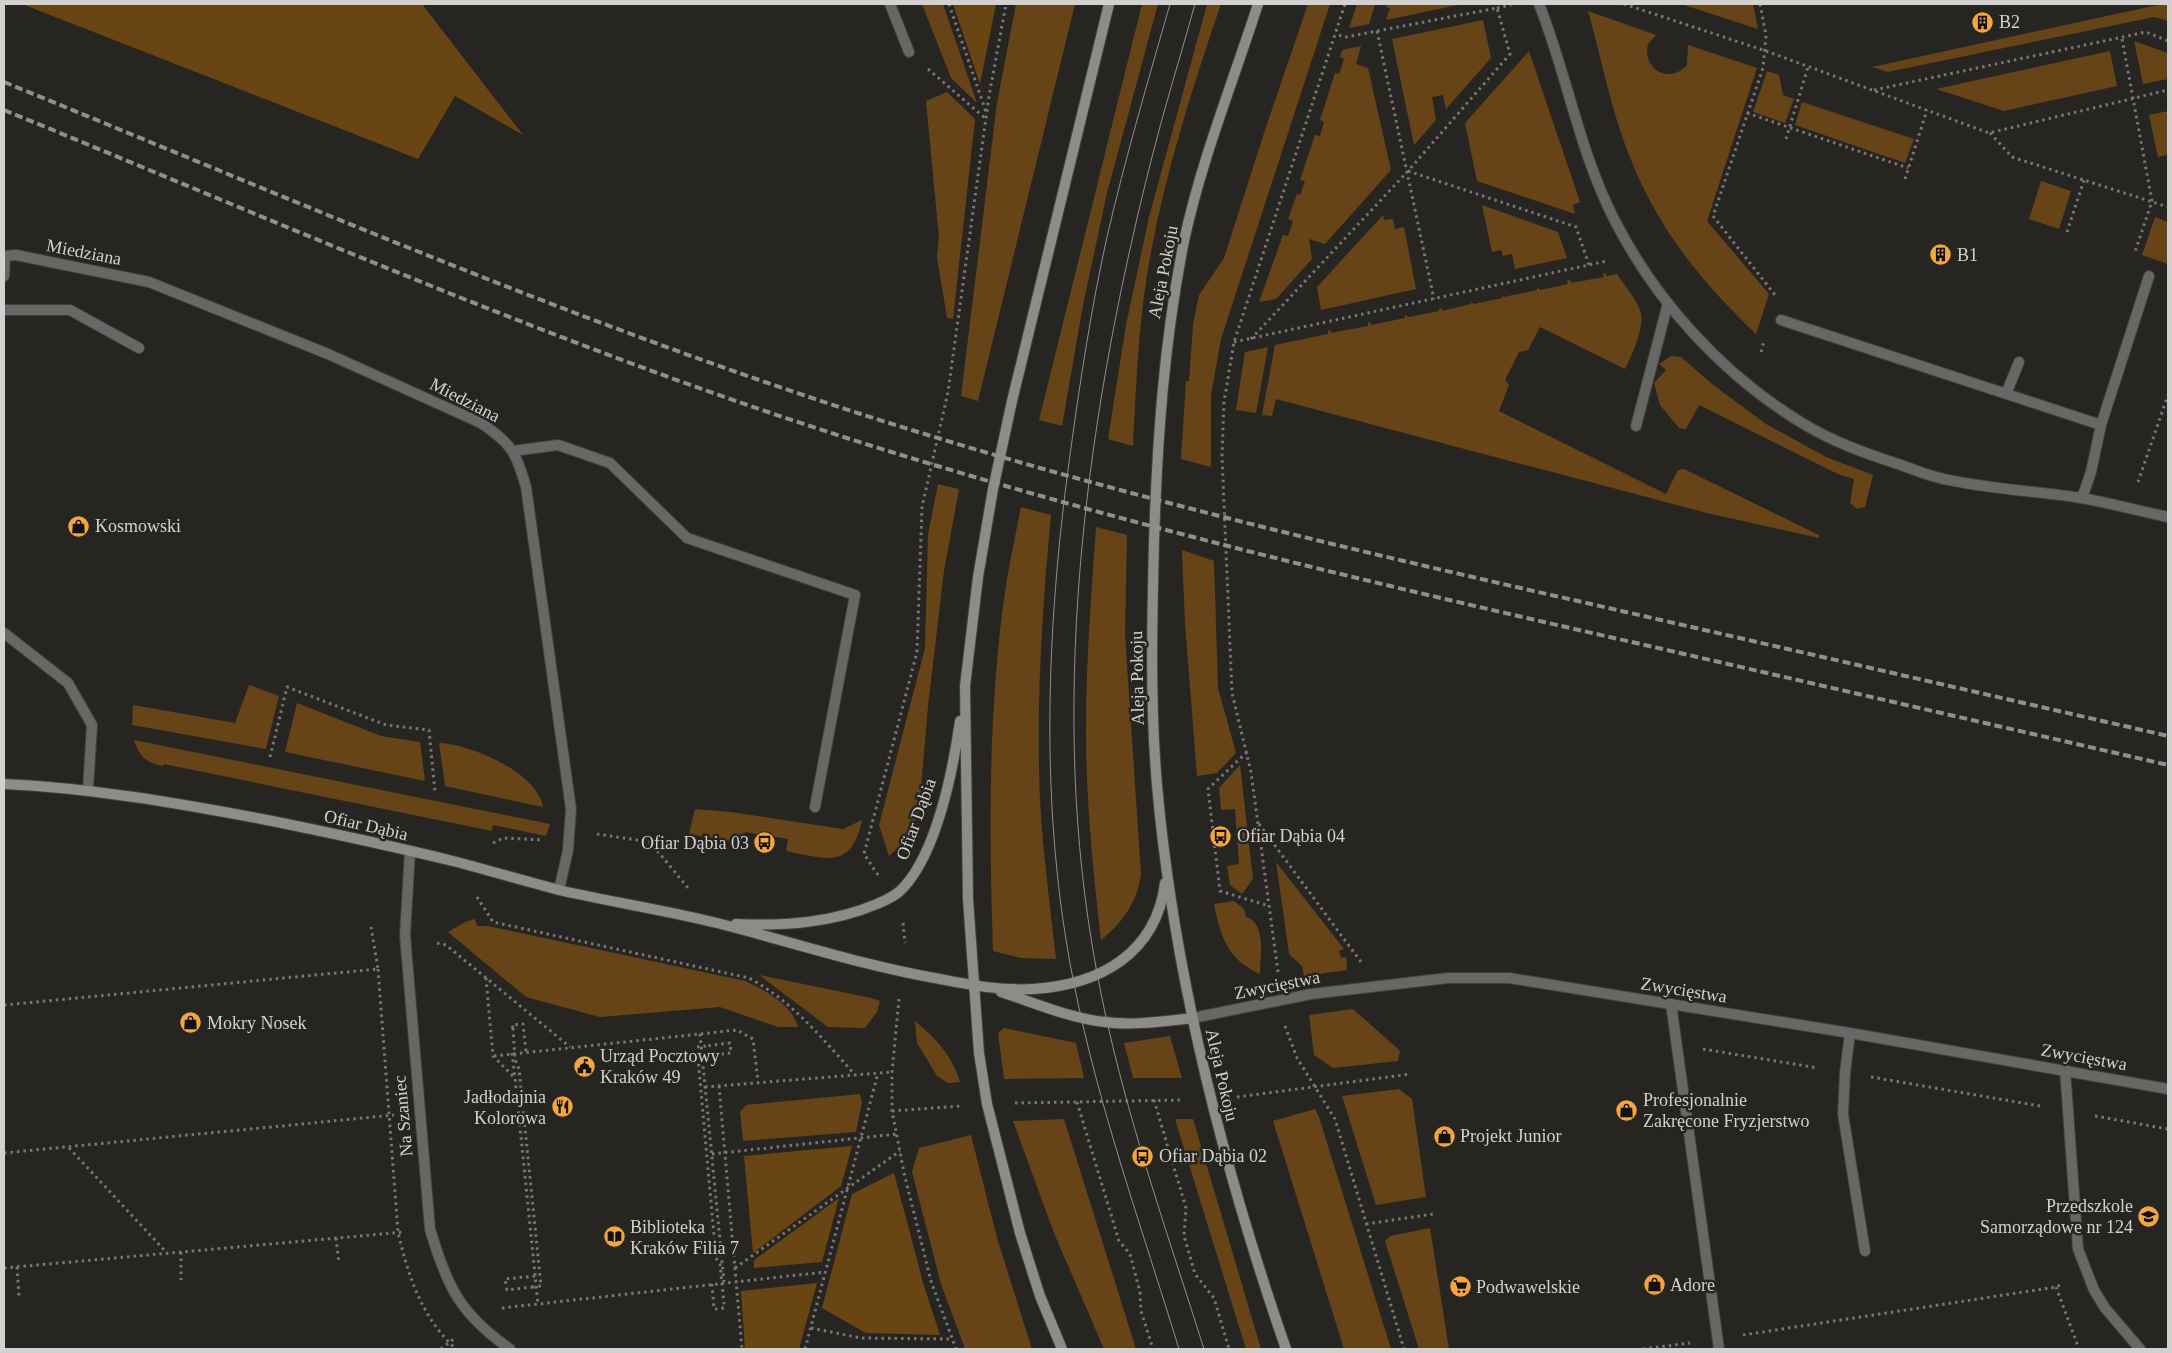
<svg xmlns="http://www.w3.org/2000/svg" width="2172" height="1353" font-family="'Times New Roman',serif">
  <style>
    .green { fill: #664418 }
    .forest { fill: #6a4514 }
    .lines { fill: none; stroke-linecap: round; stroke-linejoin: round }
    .lane-casing { stroke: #43413e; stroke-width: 12 }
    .street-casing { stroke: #43413e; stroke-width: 12 }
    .secondary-casing { stroke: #43413e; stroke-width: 12 }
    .path { stroke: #797775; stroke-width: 3; stroke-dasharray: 2.5 4; stroke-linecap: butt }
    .lane { stroke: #686765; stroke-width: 10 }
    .street { stroke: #686765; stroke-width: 10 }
    .secondary { stroke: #8e8c89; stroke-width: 10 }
    .tram { stroke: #918f8d; stroke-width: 1 }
    .rail { stroke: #918f8d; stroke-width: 4; stroke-dasharray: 8 4; stroke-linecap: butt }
    .path-bridge { stroke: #797775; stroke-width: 3; stroke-dasharray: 2.5 4; stroke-linecap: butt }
    .labels { text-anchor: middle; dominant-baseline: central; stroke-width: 5; stroke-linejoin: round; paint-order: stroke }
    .poi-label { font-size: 18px; fill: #d3d1d0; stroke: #272522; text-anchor: start }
    .street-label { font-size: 18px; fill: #d3d1d0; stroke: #272522 }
  </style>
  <rect width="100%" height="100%" fill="#272522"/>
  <path class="green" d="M 922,4 L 943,4 L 977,103 L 951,78 Z
    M 1016,4 L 1075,4 L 978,401 L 961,396 L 997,103 Z
    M 1142,4 L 1158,4 L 1107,193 L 1083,305 L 1062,426 L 1039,420 Z
    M 1207,4 L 1221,4 C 1191,92 1162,182 1147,275 C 1138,331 1136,389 1133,446 L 1108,439 L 1126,325 L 1149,217 Z
    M 1308,4 L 1330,4 L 1221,339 L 1211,395 L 1211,467 L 1181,459 L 1186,381 L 1189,381 L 1193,325 L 1199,295 L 1224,258 L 1265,130 Z
    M 1357,4 L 1375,4 L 1369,24 L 1349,28 Z
    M 1387,4 L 1463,4 L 1386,20 L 1390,8 L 1386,7 Z
    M 1681,4 L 1753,4 L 1758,29 Z
    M 2162,4 L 2168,4 L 2168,21 L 2154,17 L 1888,72 L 1872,67 Z
    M 1588,11 L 1656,35 L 1648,44 C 1642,69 1669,85 1687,65 L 1688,45 L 1757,68 L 1707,221 L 1769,294 L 1756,334 C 1694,275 1650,218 1622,136 C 1608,95 1600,53 1588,11 Z
    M 1483,20 L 1491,58 L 1446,109 L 1443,95 L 1432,97 L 1436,120 L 1414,145 L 1392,39 Z
    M 2134,41 L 2168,53 L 2168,79 L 2143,84 Z
    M 1361,46 L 1356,64 L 1368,68 L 1391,170 L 1325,244 L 1309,239 L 1312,259 L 1276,299 L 1259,302 L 1283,235 L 1288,236 L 1293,221 L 1288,219 L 1297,194 L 1300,195 L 1305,181 L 1300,180 L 1315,135 L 1320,136 L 1324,122 L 1320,120 L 1335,73 L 1339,74 L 1344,59 L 1340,57 L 1342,50 Z
    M 1529,51 L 1580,202 L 1573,205 L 1575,214 L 1477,181 L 1465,123 Z
    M 2110,51 L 2117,86 L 2004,111 L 1936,89 Z
    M 1767,71 L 1779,75 L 1783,95 L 1794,99 L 1785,123 L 1753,112 Z
    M 947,92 L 975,119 L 953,319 L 947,318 L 937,257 L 939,238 L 926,101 Z
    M 1802,102 L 1914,139 L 1905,163 L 1795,125 Z
    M 2168,111 L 2168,160 L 2167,155 L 2158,157 L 2149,115 Z
    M 2041,181 L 2071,191 L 2059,229 L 2029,219 Z
    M 1482,205 L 1558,232 L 1567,258 L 1515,269 L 1512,254 L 1503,256 L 1501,250 L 1492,252 Z
    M 1383,215 L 1384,220 L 1393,219 L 1395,229 L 1404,227 L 1416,289 L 1321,310 L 1317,287 Z
    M 2155,217 L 2168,222 L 2168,264 L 2142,255 Z
    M 1603,273 L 1605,273 L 1607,276 L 1617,274 C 1624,285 1635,297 1640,310 C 1646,325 1632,355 1625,369 L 1540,327 L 1528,350 L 1519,352 L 1505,380 L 1509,385 L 1499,411 L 1666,494 L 1678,470 L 1684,469 L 1819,535 L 1819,538 L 1707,513 L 1276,399 L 1272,416 L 1262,415 L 1275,345 L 1328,334 L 1328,331 L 1331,330 L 1331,333 L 1368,326 L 1368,323 L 1370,322 L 1371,325 L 1405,318 L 1405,315 L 1409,317 L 1439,311 L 1439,309 L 1442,308 L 1442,311 L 1471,304 L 1471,302 L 1474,304 L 1502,298 L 1503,295 L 1504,297 L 1537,290 L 1537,287 L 1540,290 L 1568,284 L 1567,281 L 1570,280 L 1571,283 L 1604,277 Z
    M 1268,347 L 1256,413 L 1236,410 L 1245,352 Z
    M 1671,356 L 1681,357 L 1712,384 L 1766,424 L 1826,457 L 1873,475 L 1865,507 L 1857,509 L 1850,503 L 1854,479 L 1838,474 L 1701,406 L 1699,405 L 1686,429 L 1679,428 L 1660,405 L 1654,383 L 1666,370 L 1659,364 Z
    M 938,484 L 959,489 L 944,571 L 928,706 L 919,812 L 905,841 L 889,856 L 879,825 L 925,648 L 928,534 Z
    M 1021,507 L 1051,515 C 1042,610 1036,704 1040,800 C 1043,853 1050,906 1056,959 L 1021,958 L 993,951 C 989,829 988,706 1006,585 C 1010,559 1016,533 1021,507 Z
    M 1096,527 L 1127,535 L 1125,635 L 1141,874 C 1138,900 1123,923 1101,940 C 1093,871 1086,801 1086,731 C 1086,663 1091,595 1096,527 Z
    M 1182,550 L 1214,561 L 1218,688 L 1236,753 L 1217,773 L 1197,776 L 1185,624 Z
    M 249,685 L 279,696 L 266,749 L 132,725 L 133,705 L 235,723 Z
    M 297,703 L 381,736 L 420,742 L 425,781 L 285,752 Z
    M 134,740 L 550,824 L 546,836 L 493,825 L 492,831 L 164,764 L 163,766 C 146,763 139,756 134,740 Z
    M 439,743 C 470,744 537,772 543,807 L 445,786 Z
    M 1240,765 L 1253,879 L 1242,894 L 1230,885 L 1227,866 L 1239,864 L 1235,809 L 1221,810 L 1219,788 Z
    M 695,809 L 731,812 L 843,829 L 862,820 C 852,870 826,859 786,851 L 788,839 L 745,832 L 742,843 L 689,834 Z
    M 1276,862 L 1344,949 L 1339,951 L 1341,958 L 1346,957 L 1347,970 L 1304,976 L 1302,966 L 1289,954 Z
    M 1234,901 L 1244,909 L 1246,917 C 1267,923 1260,958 1260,974 C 1228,960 1220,936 1214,904 Z
    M 475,919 L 477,926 L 488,926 L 745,981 C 765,990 793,1006 798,1027 L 778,1027 L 720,1007 L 600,1017 L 526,997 L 448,932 L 465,922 Z
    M 759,975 L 871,998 L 880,1001 L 877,1012 L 865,1028 L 828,1027 Z
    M 1353,1009 L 1397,1048 L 1400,1051 L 1398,1061 L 1333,1068 L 1314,1055 L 1309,1015 Z
    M 915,1021 C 936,1039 952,1055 960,1082 L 948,1083 L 937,1076 L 917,1043 Z
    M 1004,1028 L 1076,1043 L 1084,1078 L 1004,1079 L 998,1033 Z
    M 1170,1036 L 1182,1078 L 1133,1078 L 1124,1043 Z
    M 1399,1089 L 1412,1099 L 1426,1197 L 1376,1205 L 1342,1096 Z
    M 860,1094 L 862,1102 L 856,1132 L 743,1141 L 740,1112 L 746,1105 Z
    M 1315,1109 L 1319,1117 L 1391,1349 L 1344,1349 L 1273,1121 Z
    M 1064,1119 L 1136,1349 L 1104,1349 L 1054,1233 L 1013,1121 Z
    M 1175,1119 L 1193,1119 L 1261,1349 L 1246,1349 Z
    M 971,1135 L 997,1238 L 1032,1349 L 965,1349 L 941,1284 L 912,1172 L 919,1148 Z
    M 1430,1228 L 1449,1349 L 1419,1349 L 1385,1241 L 1390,1236 Z"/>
  <path class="forest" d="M 22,4 L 422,4 L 523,135 L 455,96 L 418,159 Z
    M 953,4 L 996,4 L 980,84 Z
    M 852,1146 L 841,1186 L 753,1253 L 744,1156 Z
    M 894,1173 L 924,1286 L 940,1335 L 866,1333 L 822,1308 L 852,1194 Z
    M 839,1198 L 822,1262 L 754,1268 L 754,1260 Z
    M 817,1283 L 799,1349 L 745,1349 L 741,1291 Z"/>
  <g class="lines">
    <defs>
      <path id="lane" d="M 1539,4 C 1567,74 1579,151 1614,219 C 1656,302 1723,375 1802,423 C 1833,442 1867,454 1901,465 C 1915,470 1929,476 1944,479 C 1988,489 2036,491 2081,498 C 2110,503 2139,511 2168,517
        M 4,276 L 5,256
        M 4,310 L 70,310 L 139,348
        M 1781,320 L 2101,425
        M 2006,394 L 2019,362
        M 1636,426 L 1668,303
        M 513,451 L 558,445 L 610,463 L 687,538 L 855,595 L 815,807
        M 2082,498 L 2091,472 L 2101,425 L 2149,276
        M 4,633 L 68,683 L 92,725 L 88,790
        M 1671,1004 L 1719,1349
        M 1850,1033 L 1845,1073 L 1843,1114 L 1865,1251
        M 2065,1069 L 2078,1249 L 2094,1290 L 2105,1308 L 2140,1349"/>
      <path id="street" d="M 890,4 L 909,52
        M 4,256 L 16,255 L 149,282 L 328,354 L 481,423 C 512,444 516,452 526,487 L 571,809 L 568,850 L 559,890
        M 410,851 L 405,935 L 430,1229 C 447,1287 460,1314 510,1349
        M 1193,1018 L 1311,994 L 1448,978 L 1509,978 L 1850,1033 L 2168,1089"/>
      <path id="secondary" d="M 1258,4 C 1233,82 1201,161 1184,241 C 1164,341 1157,442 1154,543 C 1152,624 1150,705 1157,785 C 1174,977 1223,1167 1286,1349
        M 4,784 C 91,788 177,803 262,819 C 327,832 392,846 457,862 C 491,871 525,881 559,890 C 611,902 665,910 717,923 C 792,942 864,966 940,979 C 971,985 1001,991 1033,989 C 1099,985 1156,954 1165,883
        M 736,924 C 784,926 832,923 877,904 C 886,900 896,896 903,888 C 937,852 953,770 960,721
        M 1001,992 C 1035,1003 1069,1018 1105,1022 C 1134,1026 1164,1021 1193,1018
        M 1062,1349 L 1040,1296 L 1020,1233 L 987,1104 L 979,1053 L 968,899 L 965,686 L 978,577 L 993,489 L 1012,401 L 1109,4"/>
    </defs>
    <use href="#lane" class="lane-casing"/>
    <use href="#street" class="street-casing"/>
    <use href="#secondary" class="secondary-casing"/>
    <path class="path" d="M 949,4 L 986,112
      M 1624,4 L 1766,51 L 1989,133 L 2168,90
      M 1760,4 L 1766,35 L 1763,68 L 1713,216 L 1775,295
      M 1497,8 L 1511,5
      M 1377,31 L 1434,299
      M 2122,39 L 2152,201 L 2135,252
      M 928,69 L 986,119
      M 1874,90 L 2146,32 L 2168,41
      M 1747,113 L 1908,168
      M 1990,133 L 2012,157 L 2168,207
      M 1786,139 L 1808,67
      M 1408,171 L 1576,227 L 1589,265
      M 1905,179 L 1927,110
      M 2067,232 L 2084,180
      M 1251,339 L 1408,171 L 1510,54 L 1497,8 L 1346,37 L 1335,34
      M 1234,342 L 1607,261
      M 1761,352 L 1764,341
      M 2138,482 L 2168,395
      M 1247,752 L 1208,789 L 1220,891 L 1269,906
      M 270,757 L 287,687 L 386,725 L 429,730 L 435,792
      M 1259,824 L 1361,962
      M 597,834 L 650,842 L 688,888
      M 493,843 L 503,838 L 543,840
      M 878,875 L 864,854 L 917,652 L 922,507 L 948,392 L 989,96 L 1006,4
      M 477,897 L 493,922 L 749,978 C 792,1001 823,1039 855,1075
      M 903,923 L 905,943
      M 437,943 L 446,945 L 570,1047
      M 378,969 L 398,1232 C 408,1276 422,1318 456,1349
      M 1278,972 L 1251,772 L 1232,693 L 1222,456 L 1224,402 L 1234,342 L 1345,4
      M 486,978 L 493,1056 L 515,1078 L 538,1304
      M 899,999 L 892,1072 L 892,1111 L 904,1173 L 931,1281 L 956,1349
      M 4,1005 L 378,969 L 371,927
      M 1285,1026 L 1297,1058 L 1335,1119 L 1404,1349
      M 513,1028 L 512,1025 L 523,1024 L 526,1052
      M 700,1034 L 724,1282
      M 1703,1049 L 1818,1068
      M 512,1053 L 515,1078
      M 494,1056 L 737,1030 L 753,1039 L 758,1082
      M 702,1056 L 731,1053 L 730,1043 L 706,1046
      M 1871,1077 L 2040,1106
      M 719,1086 L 742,1349
      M 705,1087 L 892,1072
      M 1237,1097 L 1411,1074
      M 1154,1100 L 1186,1208 L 1184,1236 L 1195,1274 L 1214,1298 L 1229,1349
      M 1077,1102 L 1119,1241 L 1130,1254 L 1140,1292 L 1141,1311 L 1153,1349
      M 1015,1103 L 1184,1100
      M 892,1111 L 961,1106
      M 2095,1116 L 2168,1129
      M 69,1148 L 167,1253
      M 4,1153 L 394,1115
      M 712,1154 L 897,1134
      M 1366,1224 L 1433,1214
      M 336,1238 L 339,1264
      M 181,1252 L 181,1280
      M 17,1267 L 19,1296
      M 4,1268 L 404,1232
      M 735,1268 L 900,1151
      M 712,1284 L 714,1309 L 724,1308 L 724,1304
      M 533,1287 L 507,1290 L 505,1279 L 535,1276
      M 2056,1287 L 2079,1349
      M 502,1308 L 825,1272
      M 811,1328 L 861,1338 L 953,1339
      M 1743,1335 L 2056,1287 L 2062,1284
      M 441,1349 L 456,1337
      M 805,1349 L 878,1073
      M 1643,1349 L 1690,1343"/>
    <use href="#lane" class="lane"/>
    <use href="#street" class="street"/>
    <use href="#secondary" class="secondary"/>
    <path class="tram" d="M 1170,4 C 1148,81 1125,159 1107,237 C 1091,309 1080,382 1070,455 C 1046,630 1039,810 1074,984 C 1099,1109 1142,1228 1179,1349
      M 1195,4 C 1181,55 1165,105 1152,157 C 1088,408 1049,686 1092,944 C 1114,1082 1162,1216 1204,1349"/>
    <path class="rail" d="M 4,82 C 306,205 606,336 918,432 C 1139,500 1365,553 1591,604 C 1783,648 1976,692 2168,736
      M 4,110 C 295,229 584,357 885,450 C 1140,529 1398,589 1658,648 C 1828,687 1998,726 2168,765"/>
    <path class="path-bridge" d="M 513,1028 L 515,1059 L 519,1069 L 541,1286 L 533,1287
      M 706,1046 L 697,1047 L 716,1258 L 720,1264 L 724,1304"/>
  </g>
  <defs>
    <symbol id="building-disc" viewBox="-11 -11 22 22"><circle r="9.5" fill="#f2a540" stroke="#272522"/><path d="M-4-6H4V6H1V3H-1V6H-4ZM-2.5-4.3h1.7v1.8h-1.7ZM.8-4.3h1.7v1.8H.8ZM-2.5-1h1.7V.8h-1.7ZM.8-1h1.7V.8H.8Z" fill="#111"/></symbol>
    <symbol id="shop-disc" viewBox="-11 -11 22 22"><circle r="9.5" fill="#f2a540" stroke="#272522"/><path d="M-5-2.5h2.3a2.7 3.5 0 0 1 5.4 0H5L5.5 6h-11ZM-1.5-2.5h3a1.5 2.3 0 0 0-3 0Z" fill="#111"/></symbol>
    <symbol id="bus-disc" viewBox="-11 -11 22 22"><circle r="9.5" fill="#f2a540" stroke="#272522"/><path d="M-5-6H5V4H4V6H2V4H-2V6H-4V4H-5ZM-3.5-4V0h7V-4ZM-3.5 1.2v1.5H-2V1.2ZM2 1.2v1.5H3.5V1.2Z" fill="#111"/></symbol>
    <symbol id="civic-disc" viewBox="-11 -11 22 22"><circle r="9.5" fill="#f2a540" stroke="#272522"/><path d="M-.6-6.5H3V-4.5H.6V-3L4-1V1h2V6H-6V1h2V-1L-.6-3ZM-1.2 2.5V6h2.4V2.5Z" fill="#111"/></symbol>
    <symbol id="restaurant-disc" viewBox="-11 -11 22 22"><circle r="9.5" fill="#f2a540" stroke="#272522"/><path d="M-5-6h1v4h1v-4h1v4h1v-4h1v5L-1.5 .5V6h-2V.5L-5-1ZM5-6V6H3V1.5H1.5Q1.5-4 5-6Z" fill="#111"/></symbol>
    <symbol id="school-disc" viewBox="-11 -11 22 22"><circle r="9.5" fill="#f2a540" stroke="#272522"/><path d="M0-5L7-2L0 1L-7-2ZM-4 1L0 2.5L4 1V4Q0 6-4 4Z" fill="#111"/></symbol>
    <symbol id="library-disc" viewBox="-11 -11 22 22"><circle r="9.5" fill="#f2a540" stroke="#272522"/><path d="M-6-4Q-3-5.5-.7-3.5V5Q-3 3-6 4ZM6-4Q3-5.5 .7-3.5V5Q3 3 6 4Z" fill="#111"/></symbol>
    <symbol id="supermarket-disc" viewBox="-11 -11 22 22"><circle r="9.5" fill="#f2a540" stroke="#272522"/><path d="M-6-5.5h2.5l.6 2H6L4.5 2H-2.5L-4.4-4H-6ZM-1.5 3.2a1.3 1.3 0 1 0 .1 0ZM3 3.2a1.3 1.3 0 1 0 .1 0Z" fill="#111"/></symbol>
  </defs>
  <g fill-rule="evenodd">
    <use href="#building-disc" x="1970" y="10" width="25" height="25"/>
    <use href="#building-disc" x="1928" y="242" width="25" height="25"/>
    <use href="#shop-disc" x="66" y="514" width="25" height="25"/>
    <use href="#bus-disc" x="1208" y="824" width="25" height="25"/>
    <use href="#bus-disc" x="752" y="830" width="25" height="25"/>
    <use href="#shop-disc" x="178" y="1010" width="25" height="25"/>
    <use href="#civic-disc" x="572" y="1054" width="25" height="25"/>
    <use href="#restaurant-disc" x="550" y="1094" width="25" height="25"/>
    <use href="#shop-disc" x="1614" y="1098" width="25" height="25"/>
    <use href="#shop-disc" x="1432" y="1124" width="25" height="25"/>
    <use href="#bus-disc" x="1130" y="1144" width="25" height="25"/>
    <use href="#school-disc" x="2136" y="1204" width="25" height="25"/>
    <use href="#library-disc" x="602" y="1224" width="25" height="25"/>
    <use href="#shop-disc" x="1642" y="1272" width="25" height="25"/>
    <use href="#supermarket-disc" x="1448" y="1274" width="25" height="25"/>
  </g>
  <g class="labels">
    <g class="poi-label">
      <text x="1999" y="22">B2</text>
      <text x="1957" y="255">B1</text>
      <text x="95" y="526">Kosmowski</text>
      <text x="1237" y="836">Ofiar Dąbia 04</text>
      <text x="749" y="843" text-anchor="end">Ofiar Dąbia 03</text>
      <text x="207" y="1023">Mokry Nosek</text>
      <text x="600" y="1056">Urząd Pocztowy<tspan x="600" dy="21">Kraków 49</tspan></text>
      <text x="546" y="1097" text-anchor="end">Jadłodajnia<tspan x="546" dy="21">Kolorowa</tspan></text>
      <text x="1643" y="1100">Profesjonalnie<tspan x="1643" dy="21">Zakręcone Fryzjerstwo</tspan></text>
      <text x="1460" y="1136">Projekt Junior</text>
      <text x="1159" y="1156">Ofiar Dąbia 02</text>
      <text x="2133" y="1206" text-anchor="end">Przedszkole<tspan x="2133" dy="21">Samorządowe nr 124</tspan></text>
      <text x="630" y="1227">Biblioteka<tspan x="630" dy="21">Kraków Filia 7</tspan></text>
      <text x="1670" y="1285">Adore</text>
      <text x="1476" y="1287">Podwawelskie</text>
    </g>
    <g class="street-label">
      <text transform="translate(84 252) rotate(11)">Miedziana</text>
      <text transform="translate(1163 272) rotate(-79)">Aleja Pokoju</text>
      <text transform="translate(465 400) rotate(27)">Miedziana</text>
      <text transform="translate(1137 678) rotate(-91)">Aleja Pokoju</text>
      <text transform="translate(916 819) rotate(-70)">Ofiar Dąbia</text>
      <text transform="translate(366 825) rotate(13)">Ofiar Dąbia</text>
      <text transform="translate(1277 985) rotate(-11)">Zwycięstwa</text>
      <text transform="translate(1684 990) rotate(9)">Zwycięstwa</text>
      <text transform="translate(2084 1057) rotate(10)">Zwycięstwa</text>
      <text transform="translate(1222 1075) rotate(77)">Aleja Pokoju</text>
      <text transform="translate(403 1116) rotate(-95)">Na Szaniec</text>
    </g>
  </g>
  <rect width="2172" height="1353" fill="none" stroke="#d3d1d0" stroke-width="10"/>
</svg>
